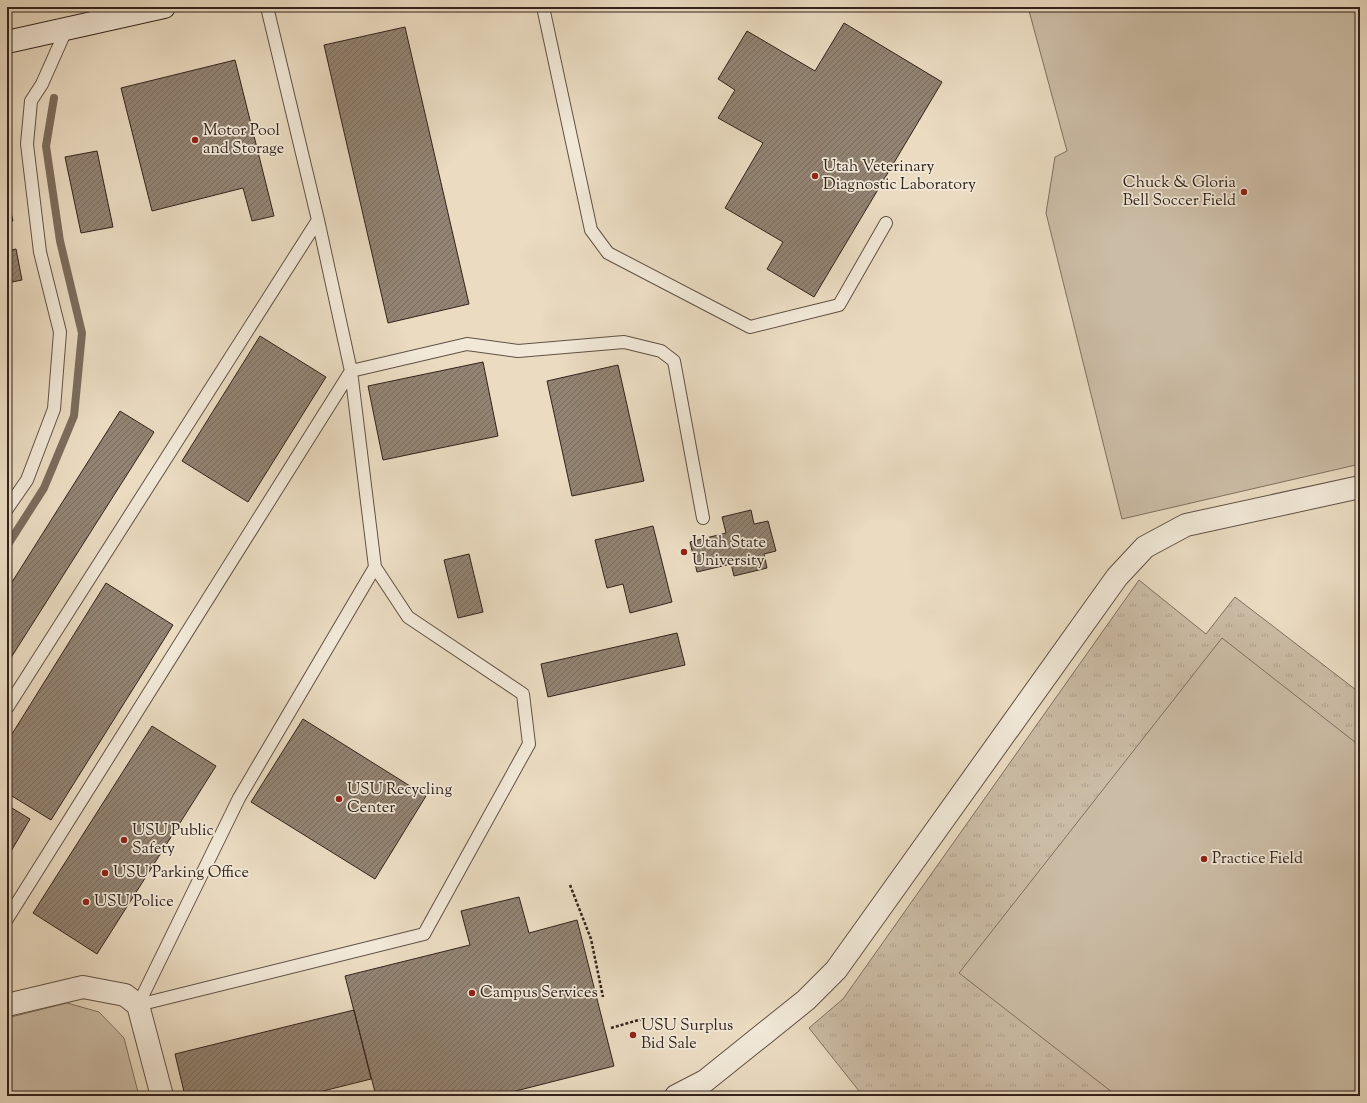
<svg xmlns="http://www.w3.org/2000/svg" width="1367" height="1103" font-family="'Sorts Mill Goudy',serif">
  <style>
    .grass { fill: url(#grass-tufts); stroke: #7f7060 }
    .garden { fill: #cbbca5; stroke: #7f7060 }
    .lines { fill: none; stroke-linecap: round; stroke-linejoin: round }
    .stream { stroke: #7c6c5d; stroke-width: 8 }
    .building { fill: url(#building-hatch); stroke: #33231c }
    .service-casing { stroke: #615145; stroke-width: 14 }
    .minor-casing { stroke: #615145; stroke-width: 24 }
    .secondary-casing { stroke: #33231c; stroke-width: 24 }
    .path { stroke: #33231c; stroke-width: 2.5; stroke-dasharray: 3 2; stroke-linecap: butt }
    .service { stroke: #f1e8d7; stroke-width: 12 }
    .minor { stroke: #f1e8d7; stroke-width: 22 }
    .secondary { stroke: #f1e8d7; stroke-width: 22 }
    .poi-dot { fill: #8f2418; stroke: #f1e8d7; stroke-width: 1.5 }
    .labels { text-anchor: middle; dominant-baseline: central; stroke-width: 3.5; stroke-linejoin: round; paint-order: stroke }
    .poi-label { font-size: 16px; fill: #33231c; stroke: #f1e8d7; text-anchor: start }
  </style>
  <defs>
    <pattern id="grass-tufts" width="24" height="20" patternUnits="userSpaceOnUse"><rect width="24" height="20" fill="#cbbca5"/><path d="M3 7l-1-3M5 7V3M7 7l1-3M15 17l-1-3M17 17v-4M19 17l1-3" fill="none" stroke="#afa18d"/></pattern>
    <pattern id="building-hatch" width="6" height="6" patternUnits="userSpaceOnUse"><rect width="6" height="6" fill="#928372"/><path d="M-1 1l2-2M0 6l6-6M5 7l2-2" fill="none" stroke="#786b5d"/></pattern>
  </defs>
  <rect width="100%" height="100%" fill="#eadbc1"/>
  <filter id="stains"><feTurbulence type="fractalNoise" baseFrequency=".005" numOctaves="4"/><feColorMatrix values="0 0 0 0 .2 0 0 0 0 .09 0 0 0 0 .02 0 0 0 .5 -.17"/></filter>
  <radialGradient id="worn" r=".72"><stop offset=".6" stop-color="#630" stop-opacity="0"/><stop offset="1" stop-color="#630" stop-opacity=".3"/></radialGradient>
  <path class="grass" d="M 1139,580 L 1206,634 L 1235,597 L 1360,693 L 1360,1096 L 863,1096 L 809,1028 L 843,999 Z"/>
  <path class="garden" d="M 1028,7 L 1360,7 L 1360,464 L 1122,519 L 1046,213 L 1055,157 L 1067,151 Z
    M 1222,638 L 1360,746 L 1360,1088 L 1354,1096 L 1117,1096 L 959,973 Z
    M 67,1003 L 99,1012 L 124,1038 L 139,1096 L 7,1096 L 7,1018 Z"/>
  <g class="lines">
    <path class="stream" d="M 7,546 L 44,488 L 74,416 L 82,333 L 60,241 L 46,146 L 54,98"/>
  </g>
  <path class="building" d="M 844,23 L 942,82 L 814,297 L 767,269 L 783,242 L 725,208 L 763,143 L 718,118 L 735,90 L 718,79 L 747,31 L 815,71 Z
    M 405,27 L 469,304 L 388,323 L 324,45 Z
    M 235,60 L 274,216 L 252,221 L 243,188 L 152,211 L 121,88 Z
    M 97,151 L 113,227 L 81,233 L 65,157 Z
    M 7,196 L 13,221 L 7,222 Z
    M 16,249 L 22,280 L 7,283 L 7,251 Z
    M 260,336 L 326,377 L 248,502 L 182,461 Z
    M 483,362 L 498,436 L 383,460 L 368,386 Z
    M 618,365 L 644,481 L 572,496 L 547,381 Z
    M 120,411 L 154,432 L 7,664 L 7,590 Z
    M 751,510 L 754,524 L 768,521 L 776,551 L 764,554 L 767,568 L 734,576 L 731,564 L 697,572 L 690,542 L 726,533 L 722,517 Z
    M 653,526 L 672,602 L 630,613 L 623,584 L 607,588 L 595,540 Z
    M 469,554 L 483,612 L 458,618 L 444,560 Z
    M 106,583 L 173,625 L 51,820 L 7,793 L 7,742 Z
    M 677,633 L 685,665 L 548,697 L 541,664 Z
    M 303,719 L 426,796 L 375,879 L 251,802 Z
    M 152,726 L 216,766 L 97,954 L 33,913 Z
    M 7,805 L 30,819 L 7,858 Z
    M 519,897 L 529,933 L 577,920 L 614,1066 L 496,1096 L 376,1096 L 345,976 L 470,945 L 461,911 Z
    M 354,1010 L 371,1079 L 303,1096 L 185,1096 L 175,1054 Z"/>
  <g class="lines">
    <defs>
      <path id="service" d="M 543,7 L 591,230 L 608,253 L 750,327 L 839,305 L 886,223
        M 7,509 L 27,480 L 54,409 L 60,332 L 40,252 L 27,144 L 31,101 L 42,84 L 66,30
        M 7,708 L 318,220
        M 7,919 L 351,371 L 467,344 L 518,351 L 624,342 L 661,351 L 674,361 L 703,518
        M 138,1005 L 239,798 L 375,567 L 351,371 L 318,220 L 267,7
        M 138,1005 L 424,934 L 529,744 L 523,694 L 408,617 L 375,567"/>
      <path id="minor" d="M 7,1005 L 83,987 L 125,995 L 138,1005 L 162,1096
        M 676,1096 L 705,1081 L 806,1000 L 836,970 L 1117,577 L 1145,547 L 1186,525 L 1360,487"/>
      <path id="secondary" d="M 7,42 L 164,7"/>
    </defs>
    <use href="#service" class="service-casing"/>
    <use href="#minor" class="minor-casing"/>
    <use href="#secondary" class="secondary-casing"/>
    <path class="path" d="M 570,885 L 591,939 L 603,997
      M 611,1028 L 642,1019"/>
    <use href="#service" class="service"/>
    <use href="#minor" class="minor"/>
    <use href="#secondary" class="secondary"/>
  </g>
  <g class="poi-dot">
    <circle cx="195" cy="140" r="4"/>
    <circle cx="815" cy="176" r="4"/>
    <circle cx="1244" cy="192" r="4"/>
    <circle cx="684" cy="552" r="4"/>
    <circle cx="339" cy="799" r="4"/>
    <circle cx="124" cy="840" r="4"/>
    <circle cx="1204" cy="859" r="4"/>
    <circle cx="105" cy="873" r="4"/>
    <circle cx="86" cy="902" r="4"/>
    <circle cx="472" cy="993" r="4"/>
    <circle cx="633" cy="1035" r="4"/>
  </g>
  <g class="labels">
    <g class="poi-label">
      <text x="203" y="131">Motor Pool<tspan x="203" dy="18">and Storage</tspan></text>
      <text x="823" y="167">Utah Veterinary<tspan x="823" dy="18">Diagnostic Laboratory</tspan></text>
      <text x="1236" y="183" text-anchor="end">Chuck &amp; Gloria<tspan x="1236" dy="18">Bell Soccer Field</tspan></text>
      <text x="692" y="543">Utah State<tspan x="692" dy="18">University</tspan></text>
      <text x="347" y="790">USU Recycling<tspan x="347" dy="18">Center</tspan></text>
      <text x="132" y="831">USU Public<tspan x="132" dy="18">Safety</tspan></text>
      <text x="1212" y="859">Practice Field</text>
      <text x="113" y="873">USU Parking Office</text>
      <text x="94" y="902">USU Police</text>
      <text x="480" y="993">Campus Services</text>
      <text x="641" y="1026">USU Surplus<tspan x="641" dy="18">Bid Sale</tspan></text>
    </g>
  </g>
  <rect width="1367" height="1103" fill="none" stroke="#eadbc1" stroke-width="24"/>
  <rect x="8" y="8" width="1351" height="1087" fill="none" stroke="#33231c" stroke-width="2"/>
  <rect x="12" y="12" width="1343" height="1079" fill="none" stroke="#33231c"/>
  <rect width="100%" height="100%" filter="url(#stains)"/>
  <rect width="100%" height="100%" fill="url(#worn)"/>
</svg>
